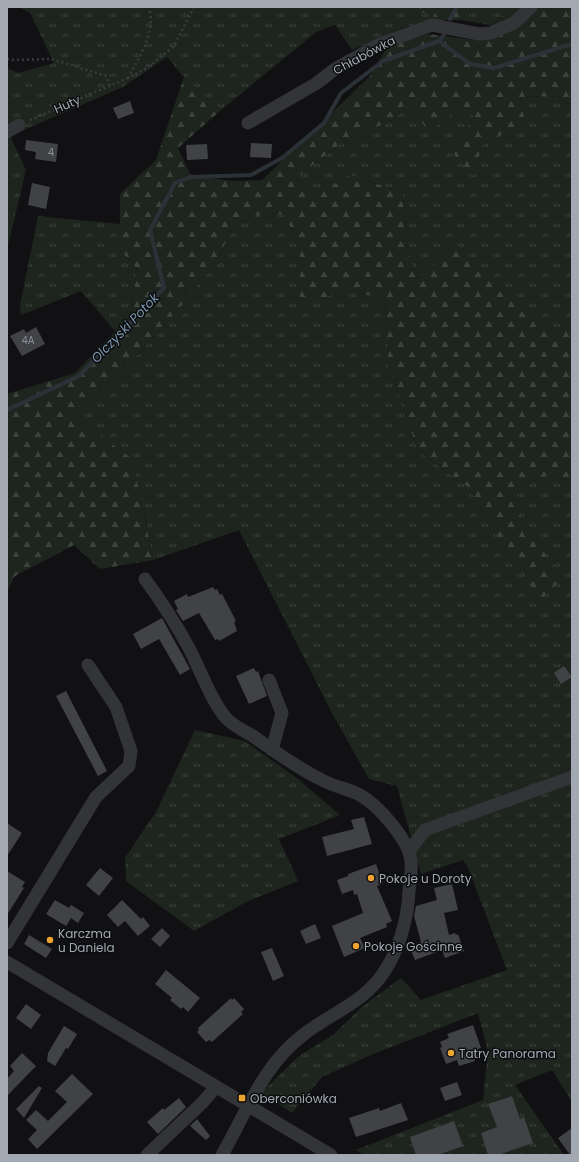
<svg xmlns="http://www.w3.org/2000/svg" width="579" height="1162" font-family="Poppins,sans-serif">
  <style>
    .grass { fill: url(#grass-tufts) }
    .forest { fill: url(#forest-firs) }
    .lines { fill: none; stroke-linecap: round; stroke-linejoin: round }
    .stream { stroke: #2a3238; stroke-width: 4 }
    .building { fill: #404246 }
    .path { stroke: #393b3f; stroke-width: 2.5; stroke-dasharray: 2 3; stroke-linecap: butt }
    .minor { stroke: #333438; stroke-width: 13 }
    .poi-dot { fill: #eca531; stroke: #0c0d0e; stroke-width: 1.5 }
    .labels { text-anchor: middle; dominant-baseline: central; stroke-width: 3; stroke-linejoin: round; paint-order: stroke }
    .number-label { font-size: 10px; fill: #8a8f98 }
    .street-label { font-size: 12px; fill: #a3a9b3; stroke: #0c0d0e }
    .poi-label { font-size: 12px; fill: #a3a9b3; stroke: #0c0d0e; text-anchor: start }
    .water-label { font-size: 13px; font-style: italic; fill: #7b98ae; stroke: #0c0d0e }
  </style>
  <defs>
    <pattern id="grass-tufts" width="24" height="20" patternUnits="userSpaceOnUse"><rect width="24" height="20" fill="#1e251e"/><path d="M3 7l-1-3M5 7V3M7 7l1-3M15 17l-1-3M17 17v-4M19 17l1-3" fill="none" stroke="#3c423c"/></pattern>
    <pattern id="forest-firs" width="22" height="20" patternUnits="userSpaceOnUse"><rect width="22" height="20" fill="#1e251e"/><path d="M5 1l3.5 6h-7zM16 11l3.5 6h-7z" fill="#3c423c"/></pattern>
  </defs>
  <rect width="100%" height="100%" fill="#111113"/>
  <path class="grass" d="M 18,7 L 437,7 L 432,20 L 403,28 L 352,50 L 335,25 L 316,32 L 220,111 L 184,77 L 167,57 L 123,87 L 10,136 L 26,170 L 7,250 L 7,68 L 18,73 L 54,63 L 30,13 Z
    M 467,7 L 513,7 L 491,25 L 460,20 Z
    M 558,96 L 572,105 L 572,321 L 549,334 L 517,303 L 417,280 L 408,250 L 402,192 L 350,175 L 318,193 L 296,178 L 345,140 L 394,120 L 406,102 L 462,106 L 475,117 L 451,151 L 482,145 L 525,123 L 521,97 Z
    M 283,214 L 300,244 L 300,306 L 342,291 L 385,298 L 388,363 L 418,451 L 468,487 L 511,557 L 539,544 L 505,492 L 545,476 L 572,481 L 572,1102 L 552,1070 L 515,1085 L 564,1155 L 364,1155 L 356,1150 L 483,1100 L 488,1052 L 478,1013 L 371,1055 L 322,1077 L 292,1113 L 261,1093 L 299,1056 L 333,1035 L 363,1006 L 401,978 L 421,1000 L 507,970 L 467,865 L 463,860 L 421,874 L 397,786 L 369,779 L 332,713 L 239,530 L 153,560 L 144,510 L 71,413 L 127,366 L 183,304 L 220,254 L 234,225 L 255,216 Z
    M 38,216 L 120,224 L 120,250 L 137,269 L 130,316 L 115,331 L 81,291 L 21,315 L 20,305 Z
    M 195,730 L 245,741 L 298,779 L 340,815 L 279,839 L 298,881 L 246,902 L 194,931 L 126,881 L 125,858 L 157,810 Z"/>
  <path class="forest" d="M 437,7 L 467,7 L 460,20 L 432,20 Z
    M 513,7 L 572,7 L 572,105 L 558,96 L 521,97 L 525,123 L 482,145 L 473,176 L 451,151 L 475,117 L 462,106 L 429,132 L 406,102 L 394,120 L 345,140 L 296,178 L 318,193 L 350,175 L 402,192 L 408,250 L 417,280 L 457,245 L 549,333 L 572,321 L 572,481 L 545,476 L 505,492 L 539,544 L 561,580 L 541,599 L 511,557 L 468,487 L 418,451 L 388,363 L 385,298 L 342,291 L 300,307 L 300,244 L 283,214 L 255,216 L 234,225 L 220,254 L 183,304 L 127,366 L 71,413 L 131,458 L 143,506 L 153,560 L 100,569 L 74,545 L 15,576 L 7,591 L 7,394 L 75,373 L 130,316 L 137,269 L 120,250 L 120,194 L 156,160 L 184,77 L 220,111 L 178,148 L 191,176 L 233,181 L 262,180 L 369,77 L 388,46 L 428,34 L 474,40 Z"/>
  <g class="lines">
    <path class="stream" d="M 450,19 L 457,7
      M 439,41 L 444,35
      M 7,410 L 79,376 L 164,288 L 150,230 L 175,183 L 191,177 L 251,175 L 282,158 L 324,123 L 341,93 L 383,61 L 439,41 L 470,64 L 494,68 L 572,44"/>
  </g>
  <path class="building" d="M 130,101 L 134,113 L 118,119 L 113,108 Z
    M 26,140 L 58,144 L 56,162 L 35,159 L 36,152 L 25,150 Z
    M 251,143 L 272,144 L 271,158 L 250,157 Z
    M 207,144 L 208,159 L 187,160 L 186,145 Z
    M 32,183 L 50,187 L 46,209 L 28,205 Z
    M 36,327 L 45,344 L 22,356 L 10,336 L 24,329 L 26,333 Z
    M 213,587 L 215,590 L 217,589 L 220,595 L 222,594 L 236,621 L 234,622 L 237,631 L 219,641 L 218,639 L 215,640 L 199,613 L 183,621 L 176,610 L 178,609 L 174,601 L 187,594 L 188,597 Z
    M 162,618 L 190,669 L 180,675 L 159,639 L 141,649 L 133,634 Z
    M 564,666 L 572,677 L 561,684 L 554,673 Z
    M 254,668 L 256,672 L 258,671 L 267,696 L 249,704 L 236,676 Z
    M 66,691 L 107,771 L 98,776 L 56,696 Z
    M 364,817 L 372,844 L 327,856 L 322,837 L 354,829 L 351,820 Z
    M 7,823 L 22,833 L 7,856 Z
    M 376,864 L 383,884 L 377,886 L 392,921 L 386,924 L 387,927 L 360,938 L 365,948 L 344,957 L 332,926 L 363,913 L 357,894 L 354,895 L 353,890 L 342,894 L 337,880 L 348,876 L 348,874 Z
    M 100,868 L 113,878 L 99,896 L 86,885 Z
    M 7,871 L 25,882 L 22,887 L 24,888 L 7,915 Z
    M 452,884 L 458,910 L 444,913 L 449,935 L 455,933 L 456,935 L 458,934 L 464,951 L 445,958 L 442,950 L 415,960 L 409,946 L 421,942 L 414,916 L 416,906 L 437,900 L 434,888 Z
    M 55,900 L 69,908 L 71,905 L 84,913 L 78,923 L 71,918 L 66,926 L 46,914 Z
    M 122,900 L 141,919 L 143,917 L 150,926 L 138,936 L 125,921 L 118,927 L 107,915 Z
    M 315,924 L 321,938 L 306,944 L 300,931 Z
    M 162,928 L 170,936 L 160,947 L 151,939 Z
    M 29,935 L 52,949 L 46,958 L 24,944 Z
    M 272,948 L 284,976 L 273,981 L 261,952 Z
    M 166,970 L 200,998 L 188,1012 L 183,1007 L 181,1009 L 170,1000 L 172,998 L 155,984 Z
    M 231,998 L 232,1000 L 234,998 L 244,1009 L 241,1012 L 243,1014 L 212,1042 L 209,1040 L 206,1042 L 197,1032 L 199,1030 L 198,1028 Z
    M 26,1004 L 41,1015 L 31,1029 L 16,1018 Z
    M 473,1025 L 481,1048 L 478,1049 L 480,1056 L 474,1058 L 475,1061 L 459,1066 L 457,1060 L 446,1064 L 440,1048 L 442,1047 L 440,1042 L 449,1038 L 447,1034 Z
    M 64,1026 L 77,1034 L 68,1049 L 66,1048 L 55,1066 L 47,1061 L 48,1053 Z
    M 22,1053 L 36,1066 L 7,1096 L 7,1079 L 14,1071 L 10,1066 Z
    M 72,1074 L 93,1094 L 37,1149 L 28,1139 L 37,1130 L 26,1120 L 36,1110 L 48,1121 L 67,1102 L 55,1091 Z
    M 457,1082 L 462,1095 L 445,1101 L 440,1088 Z
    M 39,1086 L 42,1088 L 24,1118 L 16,1109 Z
    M 512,1096 L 520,1119 L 524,1117 L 533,1143 L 498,1155 L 488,1155 L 481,1133 L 497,1127 L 488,1104 Z
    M 179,1098 L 186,1107 L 158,1134 L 147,1122 L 163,1108 L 164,1110 Z
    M 401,1103 L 408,1120 L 356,1137 L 349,1118 L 379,1108 L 380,1111 Z
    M 197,1119 L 210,1136 L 206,1140 L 190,1126 Z
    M 454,1121 L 463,1146 L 438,1155 L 416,1155 L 410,1137 Z
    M 572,1128 L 572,1155 L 570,1155 L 558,1138 Z"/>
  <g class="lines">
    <path class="path" d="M 420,7 L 425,15
      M 7,59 L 14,60 L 51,59 L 106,76 L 110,86
      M 128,78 C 140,55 156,33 149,7
      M 30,120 L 128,78 L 147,68 L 174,46 L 194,7"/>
    <path class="minor" d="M 248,123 L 317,83 L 335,69 L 380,44 L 432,25 L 479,34 L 491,33 L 514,23 L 531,7
      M 7,132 L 19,125
      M 145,579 C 161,601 176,624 189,648 C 199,667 212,703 227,719 C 234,726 244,731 253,736 C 275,752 299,769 324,781 C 336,787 349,789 360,795 C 378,805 409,840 411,861 C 412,870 410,882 409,891 C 408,918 399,950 384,972 C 364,1003 331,1013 303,1035 C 263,1065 246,1113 222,1155
      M 269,680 L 282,713 L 272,750
      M 409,851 L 425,830 L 572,777
      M 7,943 L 96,797 L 129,766 L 131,751 L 116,707 L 88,665
      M 7,962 L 331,1155
      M 147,1155 L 202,1103 L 216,1087"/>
  </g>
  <g class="poi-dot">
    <circle cx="371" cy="878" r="4"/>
    <circle cx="50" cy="940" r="4"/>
    <circle cx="356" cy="946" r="4"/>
    <circle cx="451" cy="1053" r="4"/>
    <rect x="238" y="1094" width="8" height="8" rx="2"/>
  </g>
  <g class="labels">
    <g class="number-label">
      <text x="51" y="152">4</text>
      <text x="28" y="340">4A</text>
    </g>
    <g class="street-label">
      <text transform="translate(364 55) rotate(-28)">Chłabówka</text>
      <text transform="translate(67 104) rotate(-23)">Huty</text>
    </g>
    <g class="poi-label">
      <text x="379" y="878">Pokoje u Doroty</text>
      <text x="58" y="933">Karczma<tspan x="58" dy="14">u Daniela</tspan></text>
      <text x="364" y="946">Pokoje Gościnne</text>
      <text x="459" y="1053">Tatry Panorama</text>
      <text x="250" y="1098">Oberconiówka</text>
    </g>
    <g class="water-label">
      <text transform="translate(125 328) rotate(-46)">Olczyski Potok</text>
    </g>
  </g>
  <rect width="579" height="1162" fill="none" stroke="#a3a9b3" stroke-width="16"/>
</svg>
